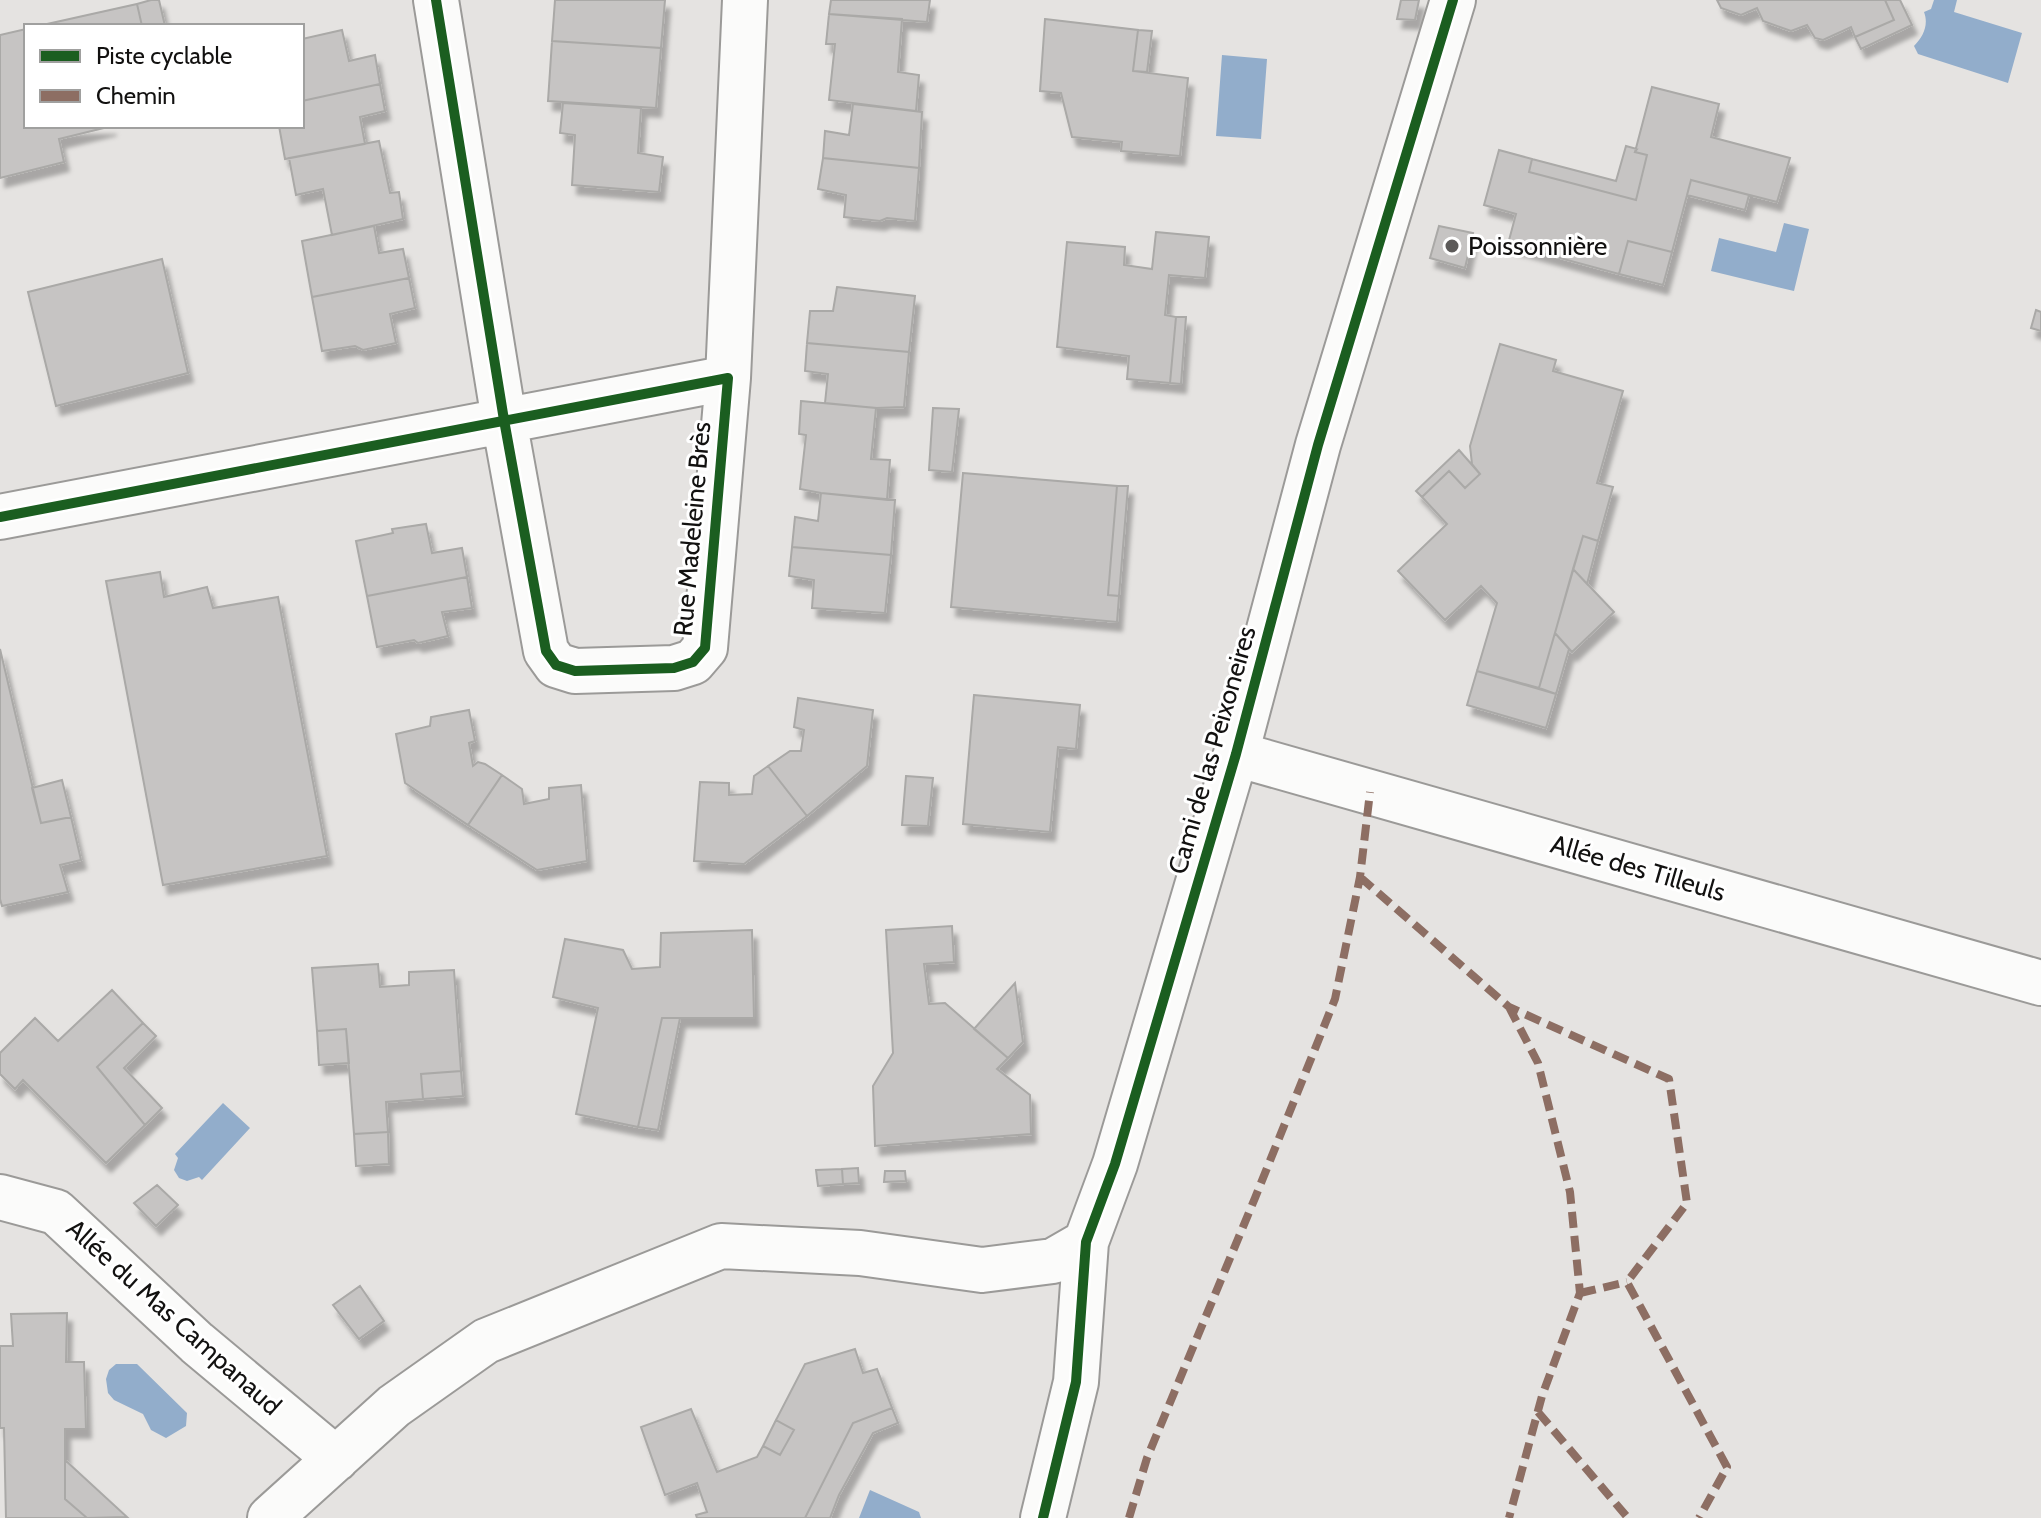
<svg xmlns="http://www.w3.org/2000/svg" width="2041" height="1518" font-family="Cabin,sans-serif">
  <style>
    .water { fill: #92adcb }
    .building { fill: #c6c4c3; stroke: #aaa9a7; stroke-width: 2; filter: url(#shadow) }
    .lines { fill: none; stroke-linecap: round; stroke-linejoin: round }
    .minor-casing { stroke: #9b9a98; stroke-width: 48 }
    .minor { stroke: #fbfbfa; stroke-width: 44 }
    .quiet { stroke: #8d6e63; stroke-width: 8; stroke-dasharray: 16 8; stroke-linecap: butt }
    .cycleway-casing { stroke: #fff; stroke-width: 15 }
    .cycleway { stroke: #1b5e20; stroke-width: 10 }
    .poi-dot { fill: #5c5a59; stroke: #fff; stroke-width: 3 }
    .labels { text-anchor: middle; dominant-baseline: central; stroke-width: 6; stroke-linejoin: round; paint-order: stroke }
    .poi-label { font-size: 26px; fill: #121110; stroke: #fff; text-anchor: start }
    .street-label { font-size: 26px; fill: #121110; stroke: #fff }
  </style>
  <defs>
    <filter id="shadow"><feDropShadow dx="5" dy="9" stdDeviation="2" flood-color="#0004"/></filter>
  </defs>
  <rect width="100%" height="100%" fill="#e5e3e1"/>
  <path class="water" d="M 1934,0 L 1957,0 L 1954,12 L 2022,33 L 2008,83 L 1918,54 L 1914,46 C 1923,37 1929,25 1924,12 L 1931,9 Z
    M 1222,55 L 1267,59 L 1261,139 L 1216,136 Z
    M 1784,223 L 1809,229 L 1794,291 L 1711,271 L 1719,238 L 1776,252 Z
    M 223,1103 L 250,1128 L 202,1180 L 199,1177 L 187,1181 L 179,1178 L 174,1170 L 178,1158 L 175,1154 Z
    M 116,1364 L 137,1364 L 187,1413 L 186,1426 L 166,1438 L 151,1430 L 143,1414 L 114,1400 L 108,1393 L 106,1379 L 109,1370 Z
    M 870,1490 L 919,1512 L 921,1518 L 859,1518 Z"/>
  <path class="building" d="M 151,0 L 159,0 L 165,26 L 142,26 L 137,4 Z
    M 555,0 L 665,0 L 661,48 L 552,41 Z
    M 831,0 L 930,0 L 927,22 L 829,14 Z
    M 1401,0 L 1419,0 L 1415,20 L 1397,19 Z
    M 1717,0 L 1885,0 L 1894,20 L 1855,37 L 1851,27 L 1823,40 L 1815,38 L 1807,25 L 1791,31 L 1763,21 L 1757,8 L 1741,15 L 1721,8 Z
    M 1885,0 L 1900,0 L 1912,25 L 1861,49 L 1855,37 L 1894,20 Z
    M 137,4 L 142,26 L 38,26 Z
    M 829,14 L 902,19 L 898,72 L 919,75 L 916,111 L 829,100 L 835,44 L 826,44 Z
    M 1045,19 L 1138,30 L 1133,71 L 1188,78 L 1180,156 L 1121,151 L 1122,142 L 1072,137 L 1061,93 L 1040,91 Z
    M 26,29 L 26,126 L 112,126 L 59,139 L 64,162 L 0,178 L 0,35 Z
    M 342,30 L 349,61 L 375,55 L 380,84 L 302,101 L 302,39 Z
    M 1138,30 L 1152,31 L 1147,72 L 1133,71 Z
    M 552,41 L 661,48 L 656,108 L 548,101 Z
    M 380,84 L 385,111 L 360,117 L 365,144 L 285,159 L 279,126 L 302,126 L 302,101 Z
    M 1652,87 L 1719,104 L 1711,137 L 1790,158 L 1777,202 L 1691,180 L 1672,252 L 1628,241 L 1619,274 L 1508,244 L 1516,214 L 1484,205 L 1499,150 L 1532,159 L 1529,172 L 1636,200 L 1647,155 L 1635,152 Z
    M 563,103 L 641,108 L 638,153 L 663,157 L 659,192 L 572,185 L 575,135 L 560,133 Z
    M 853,104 L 922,112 L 919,168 L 823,158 L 825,131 L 849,135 Z
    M 379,141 L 390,193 L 399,192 L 403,219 L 332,235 L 323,189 L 296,195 L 289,158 Z
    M 1626,146 L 1637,149 L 1635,152 L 1647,155 L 1636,200 L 1529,172 L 1532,159 L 1616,181 Z
    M 823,158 L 919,168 L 915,221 L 887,218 L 880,221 L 844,217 L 846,195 L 818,189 Z
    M 1691,180 L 1749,195 L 1745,210 L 1687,195 Z
    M 374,226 L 379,253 L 403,249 L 409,278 L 312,297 L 302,241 Z
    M 1439,226 L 1473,233 L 1465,268 L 1430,258 Z
    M 1156,232 L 1209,237 L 1205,278 L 1169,275 L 1165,315 L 1176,317 L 1170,383 L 1127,379 L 1129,356 L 1057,347 L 1067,242 L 1125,247 L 1124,265 L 1152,269 Z
    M 1628,241 L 1672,252 L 1663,285 L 1619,274 Z
    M 162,259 L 188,373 L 56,406 L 28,292 Z
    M 409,278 L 415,308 L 390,314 L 396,343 L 363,350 L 355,346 L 322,351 L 312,297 Z
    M 837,287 L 915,296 L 909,352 L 807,343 L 810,311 L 833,311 Z
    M 2036,310 L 2041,312 L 2041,331 L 2031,328 Z
    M 1176,317 L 1186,317 L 1181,384 L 1170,383 Z
    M 807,343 L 909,352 L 904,407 L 876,408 L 825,403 L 828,374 L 805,371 Z
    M 1500,344 L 1556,360 L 1553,371 L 1623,391 L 1597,483 L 1613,487 L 1598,541 L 1583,536 L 1539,688 L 1477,671 L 1497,603 L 1481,586 L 1445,620 L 1398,571 L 1447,524 L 1422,497 L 1449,471 L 1465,488 L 1480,474 L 1472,464 L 1470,446 Z
    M 801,401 L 876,408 L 871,459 L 890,460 L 887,500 L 821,493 L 800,489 L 806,435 L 799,434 Z
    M 933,408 L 959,409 L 952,472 L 929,470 Z
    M 1459,450 L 1480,474 L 1465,488 L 1449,471 L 1422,497 L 1416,491 Z
    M 963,473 L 1117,486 L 1108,595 L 1119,596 L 1117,622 L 951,607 Z
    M 1117,486 L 1128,486 L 1119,596 L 1108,595 Z
    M 821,493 L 895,500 L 891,555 L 792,547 L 795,517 L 818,521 Z
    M 426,524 L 432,553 L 462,548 L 467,577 L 367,596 L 356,541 L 393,533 L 392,529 Z
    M 1583,536 L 1598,541 L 1587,584 L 1573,569 Z
    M 792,547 L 891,555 L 885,613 L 812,608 L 814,580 L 789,576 Z
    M 1573,569 L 1614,612 L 1572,652 L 1555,633 Z
    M 160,572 L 164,597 L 207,587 L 213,608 L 278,597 L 327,856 L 163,885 L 106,581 Z
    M 467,577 L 472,608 L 442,612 L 448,636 L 418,643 L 414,640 L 377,647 L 367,596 Z
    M 1555,633 L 1569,649 L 1556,694 L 1539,688 Z
    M 0,649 L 41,823 L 71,817 L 81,860 L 60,865 L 68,892 L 2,906 L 0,899 Z
    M 1477,671 L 1556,694 L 1546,728 L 1467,705 Z
    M 974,695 L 1080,705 L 1076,749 L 1058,747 L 1050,832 L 963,824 Z
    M 798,698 L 873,710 L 867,766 L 807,816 L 768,766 L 790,751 L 801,751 L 804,730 L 794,727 Z
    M 469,710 L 475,741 L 469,743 L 473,766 L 478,762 L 485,764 L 502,775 L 468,825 L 405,783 L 396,734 L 430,726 L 431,717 Z
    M 768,766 L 807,816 L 744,864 L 694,861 L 700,782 L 729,783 L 729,795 L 752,794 L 754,776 Z
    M 502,775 L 522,789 L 524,804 L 549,799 L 549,788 L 581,785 L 587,861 L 537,870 L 468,825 Z
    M 906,776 L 933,778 L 928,826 L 902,825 Z
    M 62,780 L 71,817 L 41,823 L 32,788 Z
    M 952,926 L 954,962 L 924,964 L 929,1004 L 945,1003 L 1008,1058 L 997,1069 L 1030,1095 L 1031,1134 L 875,1146 L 873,1086 L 893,1053 L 886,930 Z
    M 752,930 L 754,1018 L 662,1018 L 638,1127 L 576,1114 L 598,1008 L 553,997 L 565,939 L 623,950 L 632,969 L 660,967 L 661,933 Z
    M 378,964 L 380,987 L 409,985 L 409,972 L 454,970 L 461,1071 L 421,1074 L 423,1099 L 386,1102 L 388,1132 L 354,1134 L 346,1029 L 317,1031 L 312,968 Z
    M 1015,983 L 1023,1042 L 1008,1058 L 974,1029 Z
    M 112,990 L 143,1023 L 97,1067 L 145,1125 L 106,1163 L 23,1080 L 15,1089 L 0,1074 L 0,1053 L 35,1018 L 58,1041 Z
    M 662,1018 L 680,1018 L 658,1130 L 638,1127 Z
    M 143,1023 L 156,1036 L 124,1068 L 162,1108 L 145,1125 L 97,1067 Z
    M 346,1029 L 349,1063 L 319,1065 L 317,1031 Z
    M 461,1071 L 463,1096 L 423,1099 L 421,1074 Z
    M 388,1132 L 389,1164 L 356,1166 L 354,1134 Z
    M 858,1168 L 859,1183 L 843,1184 L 842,1169 Z
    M 842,1169 L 843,1184 L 818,1186 L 816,1170 Z
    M 885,1171 L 905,1171 L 906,1181 L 884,1182 Z
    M 157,1185 L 178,1205 L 156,1226 L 134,1203 Z
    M 360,1286 L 384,1321 L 359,1339 L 333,1305 Z
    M 67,1313 L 66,1362 L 84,1362 L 86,1429 L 65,1429 L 65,1499 L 87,1518 L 6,1518 L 4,1428 L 0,1428 L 0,1346 L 13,1346 L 11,1314 Z
    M 855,1349 L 863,1373 L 877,1369 L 892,1408 L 853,1423 L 805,1518 L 697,1518 L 696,1515 L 707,1512 L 697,1483 L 665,1495 L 641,1427 L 691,1409 L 717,1472 L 757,1457 L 763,1446 L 780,1455 L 794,1430 L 776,1420 L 805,1364 Z
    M 892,1408 L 898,1423 L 873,1433 L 839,1495 L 830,1518 L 805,1518 L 853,1423 Z
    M 776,1420 L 794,1430 L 780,1455 L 763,1446 Z
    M 65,1460 L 127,1517 L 87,1518 L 65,1499 Z"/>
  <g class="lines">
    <defs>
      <path id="minor" d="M 728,378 L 745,0
        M 0,517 L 728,378 L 705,648 L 693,662 L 674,668 L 575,671 L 556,665 L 546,651 L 504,420 L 436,0
        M 1236,754 L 2041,983
        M 0,1197 L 56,1212 L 197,1343 L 336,1459
        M 270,1518 L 394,1406 L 486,1341 L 721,1246 L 860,1253 L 982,1270 L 1053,1261 L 1086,1242
        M 1043,1518 L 1076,1382 L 1086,1242 L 1115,1164 L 1236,754 L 1318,445 L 1453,0"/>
    </defs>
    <use href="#minor" class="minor-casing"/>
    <use href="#minor" class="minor"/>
    <path class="quiet" d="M 1360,877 L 1509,1007 L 1669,1079 L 1687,1203 L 1627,1282 L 1727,1467 L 1699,1518
      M 1509,1007 L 1538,1063 L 1570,1192 L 1580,1293 L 1542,1396 L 1509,1518
      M 1580,1293 L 1627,1282
      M 1538,1412 L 1628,1518
      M 1129,1518 L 1147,1458 L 1255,1198 L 1335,999 L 1360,877 L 1370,792"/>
    <defs>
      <path id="cycleway" d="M 0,517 L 728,378 L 705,648 L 693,662 L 674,668 L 575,671 L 556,665 L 546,651 L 504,420 L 436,0
        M 1043,1518 L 1076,1382 L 1086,1242 L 1115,1164 L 1236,754 L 1318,445 L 1453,0"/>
    </defs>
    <use href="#cycleway" class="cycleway-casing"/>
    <use href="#cycleway" class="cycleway"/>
  </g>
  <circle class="poi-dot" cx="1452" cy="246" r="8"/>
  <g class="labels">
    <g class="poi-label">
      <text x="1468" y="246">Poissonnière</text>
    </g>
    <g class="street-label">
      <text transform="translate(692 529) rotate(-85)">Rue Madeleine Brès</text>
      <text transform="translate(1212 750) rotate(-74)">Cami de las Peixoneires</text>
      <text transform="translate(1638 868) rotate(16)">Allée des Tilleuls</text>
      <text transform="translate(174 1317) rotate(42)">Allée du Mas Campanaud</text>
    </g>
  </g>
  <rect x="24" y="24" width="280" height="104" fill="#ffffff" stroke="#a0a09f" stroke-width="2"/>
  <rect x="40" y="50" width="40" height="12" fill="#1b5e20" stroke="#a0a09f" stroke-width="2"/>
  <text x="96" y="64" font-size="24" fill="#121110">Piste cyclable</text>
  <rect x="40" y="90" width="40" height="12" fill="#8d6e63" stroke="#a0a09f" stroke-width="2"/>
  <text x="96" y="104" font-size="24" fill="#121110">Chemin</text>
</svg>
